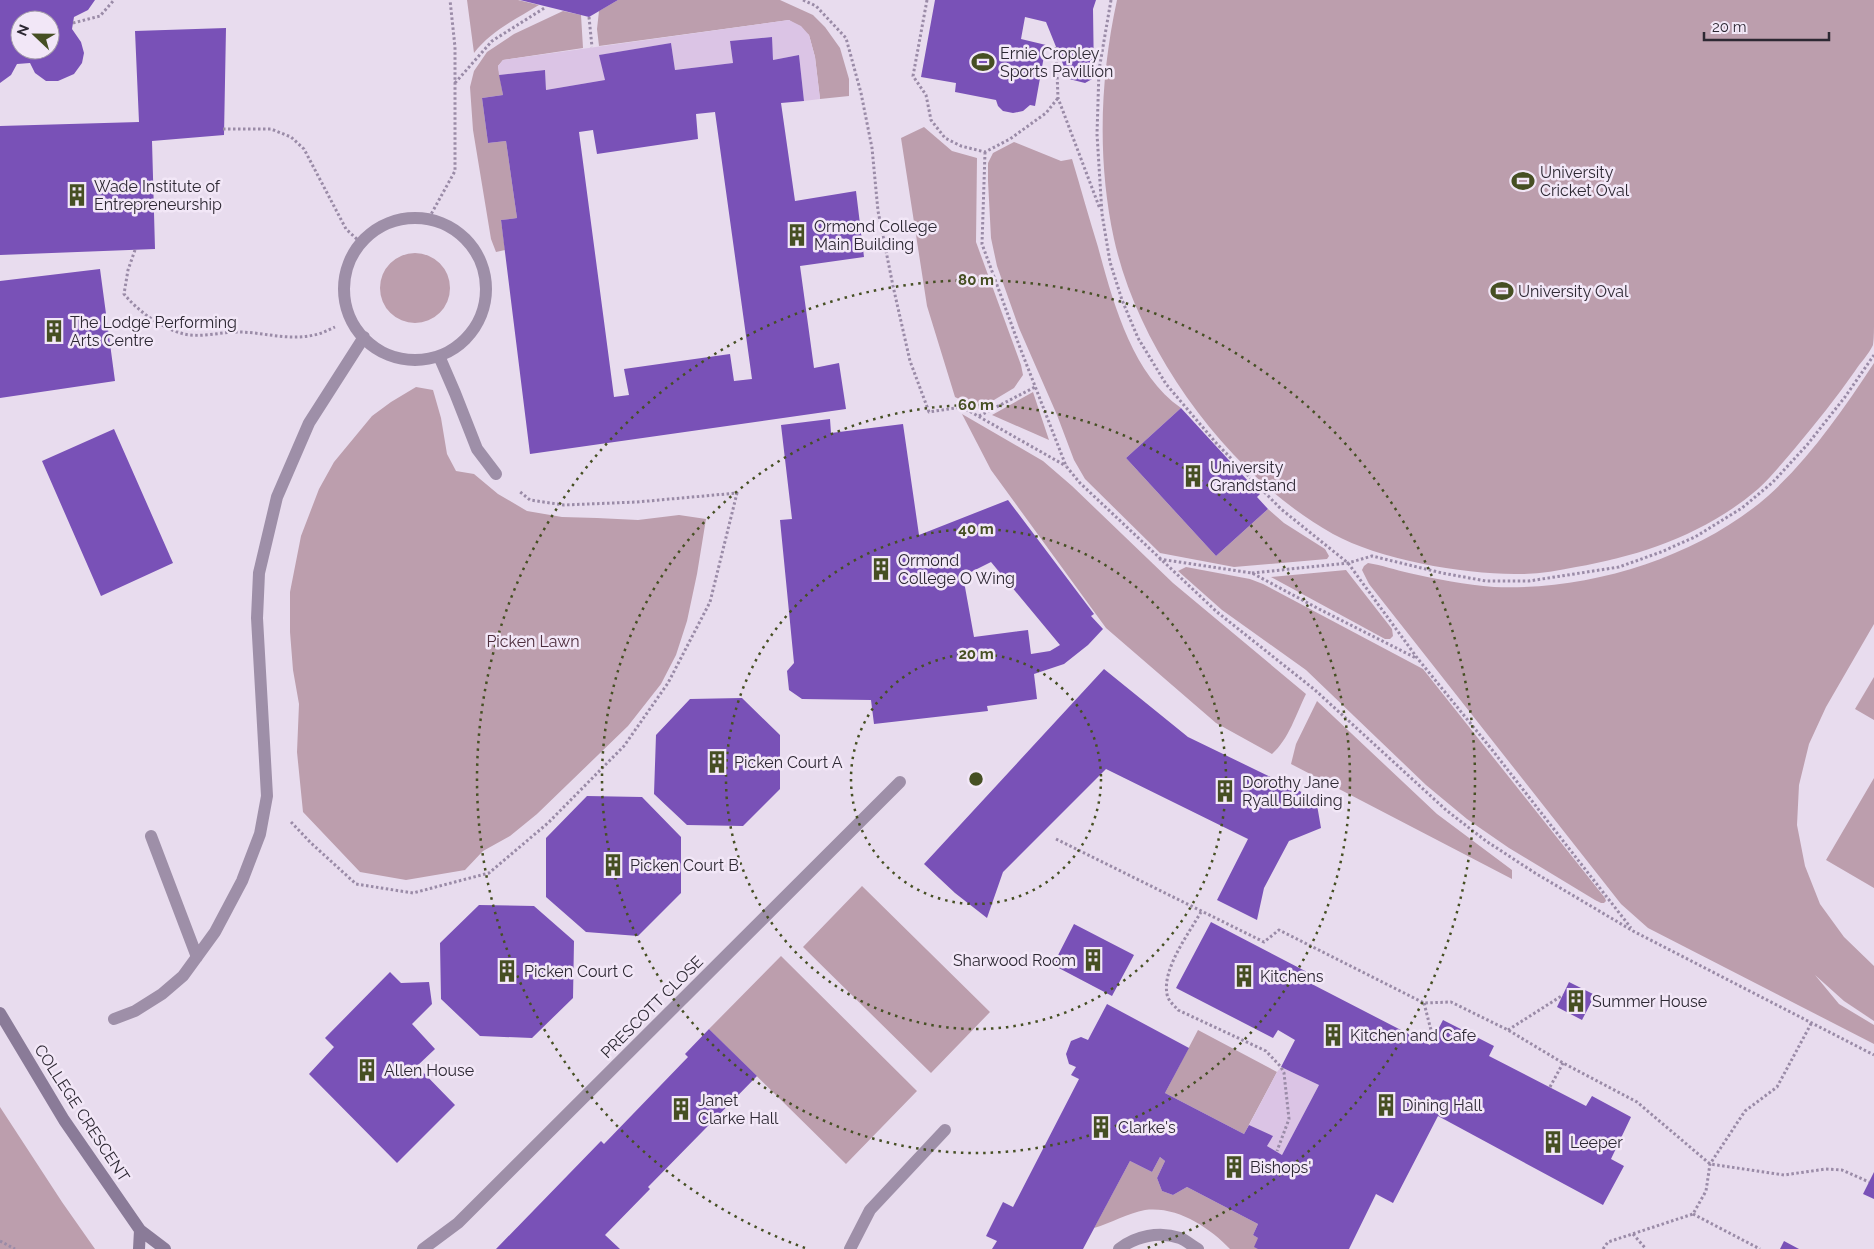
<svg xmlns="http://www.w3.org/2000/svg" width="1874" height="1249" font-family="Raleway,sans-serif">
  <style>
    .green { fill: #bc9ead }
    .plaza { fill: #dbc4e5 }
    .building { fill: #7951b7; fill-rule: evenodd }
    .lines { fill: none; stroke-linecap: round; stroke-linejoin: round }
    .path { stroke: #9a8ba7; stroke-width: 3; stroke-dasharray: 2.5 2.5; stroke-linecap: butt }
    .service { stroke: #9e8fa8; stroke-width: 12 }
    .secondary { stroke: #8a7b98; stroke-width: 12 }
    .ring { fill: none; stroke: #464f23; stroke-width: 2.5; stroke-dasharray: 2.5 5 }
    .labels { text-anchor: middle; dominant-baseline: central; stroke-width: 5; stroke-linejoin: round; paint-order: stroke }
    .poi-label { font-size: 16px; fill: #2d2833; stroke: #f2e7f7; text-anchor: start }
    .park-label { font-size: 16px; fill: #4e2f3e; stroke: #f2e7f7 }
    .street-label { font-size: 16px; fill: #2d2833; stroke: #f2e7f7 }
    .centre { fill: #464f23; stroke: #f2e7f7; stroke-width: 2.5 }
    .ring-label { font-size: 15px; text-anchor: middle; font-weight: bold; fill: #464f23; stroke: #f2e7f7; stroke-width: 5; stroke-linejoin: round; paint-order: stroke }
  </style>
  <rect width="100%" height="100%" fill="#e8dcee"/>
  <path class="green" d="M 467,0 L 518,0 L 539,5 C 516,19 491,31 474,53 Z
    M 618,0 L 780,0 L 813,15 L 825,27 L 840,48 L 849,79 L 849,96 L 820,99 L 815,57 L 809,35 L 789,20 L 599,46 L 597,29 L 599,11 Z
    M 1117,0 L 1874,0 C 1874,88 1874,177 1874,265 C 1874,284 1874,302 1874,321 C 1874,328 1874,338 1873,345 C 1869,354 1860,363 1855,371 C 1836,398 1816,423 1796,447 C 1784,461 1772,476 1758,489 C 1707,533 1641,556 1576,567 C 1557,571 1539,574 1520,574 C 1467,575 1380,560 1333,534 C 1231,477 1139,353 1114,239 C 1097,160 1100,78 1117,0 Z
    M 563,11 L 581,15 L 583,48 L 503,60 L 498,66 L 503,95 L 482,98 L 488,143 L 506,141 L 517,218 L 501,220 L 505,250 L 496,252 L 491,239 L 473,130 L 470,87 L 474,71 L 487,52 L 514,34 Z
    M 924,127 L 952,151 L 977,158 L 976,242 L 1021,365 L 1023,375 L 1014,388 L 979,409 L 955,397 L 927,306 L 901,138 Z
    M 1014,142 L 1061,161 L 1072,159 C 1081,189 1089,218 1098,247 C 1113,302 1132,374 1181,408 L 1126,458 L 1216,556 L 1268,509 L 1284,523 L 1325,549 L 1329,556 L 1327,559 L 1234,567 L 1160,553 L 1085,479 L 1074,460 L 1057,415 L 1019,328 L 997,266 L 991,238 L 988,181 L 988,163 L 993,153 Z
    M380 288a35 35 0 1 1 70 0a35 35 0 1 1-70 0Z
    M 1874,363 L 1874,624 L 1826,707 L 1809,744 L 1799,785 L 1797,825 L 1805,866 L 1820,904 L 1844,937 L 1874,966 L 1874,1021 L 1844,1001 L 1815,975 L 1839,1004 L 1874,1025 L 1874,1044 L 1648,928 L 1621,904 L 1369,584 L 1362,570 L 1364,566 L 1368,563 C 1382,565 1395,570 1409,573 C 1436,579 1466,585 1494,587 C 1588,591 1697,558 1768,496 C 1810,458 1843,410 1874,363 Z
    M 416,387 L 433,390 L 441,418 L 447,454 L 456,471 L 474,474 L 498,494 L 527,511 L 562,517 L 597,518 L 638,520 L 679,515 L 706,519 L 697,574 L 687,621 L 676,655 L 661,684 L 628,726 L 537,814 L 510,836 L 483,851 L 465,870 L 406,880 L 360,872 L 303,812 L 297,752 L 299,704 L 293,670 L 290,632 L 290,592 L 301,536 L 319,489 L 334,462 L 372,416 L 391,402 Z
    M 1033,392 L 1049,440 L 992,415 Z
    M 962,414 L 1043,461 L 1072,486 L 1173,583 L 1306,694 C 1296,714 1289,739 1272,754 L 1216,723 L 1106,628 L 991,470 Z
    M 1186,567 L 1250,579 L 1263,584 L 1423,669 L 1605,898 L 1606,901 L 1604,903 L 1601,903 L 1595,900 L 1509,848 L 1467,819 L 1426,785 L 1306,670 L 1222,610 L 1178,571 Z
    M 1346,570 L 1392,629 L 1393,636 L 1390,639 L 1385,639 L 1271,577 Z
    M 1874,677 L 1874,720 L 1855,709 Z
    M 1317,701 L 1437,814 L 1512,870 L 1512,879 L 1291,764 L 1296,744 Z
    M 1874,778 L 1874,888 L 1826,860 Z
    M 862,886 L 990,1012 L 931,1073 L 803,947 Z
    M 781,956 L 917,1091 L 846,1164 L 709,1029 Z
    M 1198,1030 L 1277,1072 L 1244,1134 L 1165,1093 Z
    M 0,1107 L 62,1202 L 95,1249 L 0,1249 Z
    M 1160,1157 L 1165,1161 L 1157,1178 L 1162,1191 L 1173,1195 L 1187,1187 L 1258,1224 L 1253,1235 L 1258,1238 L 1258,1249 L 1230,1249 C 1209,1227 1177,1206 1145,1210 C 1128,1213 1111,1223 1094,1228 L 1130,1161 L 1152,1172 Z"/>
  <path class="plaza" d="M 789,20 L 801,26 L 809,35 L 815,57 L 820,99 L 804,101 L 799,55 L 773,60 L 771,37 L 730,41 L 733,63 L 675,70 L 671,43 L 600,55 L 605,80 L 546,90 L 545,70 L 499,75 L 498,66 L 503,60 Z
    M 1281,1067 L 1319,1085 L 1282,1155 L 1267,1146 L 1272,1137 L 1249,1125 L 1277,1072 Z"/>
  <path class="building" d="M 0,0 L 95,0 L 88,10 L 74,17 L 72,29 L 81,42 L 84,53 L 82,63 L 74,74 L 58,81 L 46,81 L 35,73 L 30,63 L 17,64 L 11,75 L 0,83 ZM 20,20 L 50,20 L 50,50 L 20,50 Z
    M 520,0 L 618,0 L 589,17 Z
    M 935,0 L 1096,0 L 1093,9 L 1094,78 L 1085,83 L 1069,79 L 1046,22 L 1025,17 L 1021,39 L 1046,45 L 1035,106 L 1030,105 L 1023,111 L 1013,113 L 1003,111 L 998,106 L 996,100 L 955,92 L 956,83 L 921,77 Z
    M 226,28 L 224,135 L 152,141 L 155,249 L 0,255 L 0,126 L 139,122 L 135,31 Z
    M 772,37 L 773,60 L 799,55 L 804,101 L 781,103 L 795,201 L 856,191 L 864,257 L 800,266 L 814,368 L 839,363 L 846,409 L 530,454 L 501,220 L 517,218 L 506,141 L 488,143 L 482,98 L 503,95 L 499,75 L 545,70 L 546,90 L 605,80 L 599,55 L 671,43 L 675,70 L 733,63 L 730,41 ZM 715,112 L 752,379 L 734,381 L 730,354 L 624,369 L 629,395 L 614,397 L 579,132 L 593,130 L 597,154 L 698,139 L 696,114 Z
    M 100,269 L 115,381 L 0,398 L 0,281 Z
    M 1181,408 L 1260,494 L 1257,497 L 1268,509 L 1216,556 L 1126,458 Z
    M 830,419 L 831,433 L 903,424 L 919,535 L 1008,500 L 1094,614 L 1091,616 L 1103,629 L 1088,645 L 1064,664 L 1034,674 L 1037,699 L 987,706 L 988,711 L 874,724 L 871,700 L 802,699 L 789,690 L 787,671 L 794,663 L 780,520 L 792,519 L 781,425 ZM 991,562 L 1060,645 L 1050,651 L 1031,654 L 1028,630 L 974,637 L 963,576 Z
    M 114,429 L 173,563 L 101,596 L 42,461 Z
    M 1104,669 L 1188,737 L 1316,799 L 1321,828 L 1289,841 L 1264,888 L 1257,920 L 1217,900 L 1248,839 L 1106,769 L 1003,872 L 987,918 L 955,893 L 924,864 Z
    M 742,698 L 780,735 L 780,789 L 743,826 L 687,825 L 654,794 L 656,735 L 690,699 Z
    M 587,796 L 642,797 L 681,837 L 681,893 L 638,936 L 586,932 L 546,897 L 546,838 Z
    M 479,905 L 534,906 L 574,941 L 573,998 L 532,1038 L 480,1036 L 441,999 L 440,943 Z
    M 1211,922 L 1307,972 L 1304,980 L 1430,1045 L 1443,1020 L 1494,1046 L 1489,1056 L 1586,1106 L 1592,1096 L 1631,1117 L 1611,1159 L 1624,1166 L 1603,1205 L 1438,1116 L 1393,1203 L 1376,1194 L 1349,1249 L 1258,1249 L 1254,1247 L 1258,1238 L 1253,1235 L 1258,1224 L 1187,1187 L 1173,1195 L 1162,1191 L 1157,1178 L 1165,1161 L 1160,1157 L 1152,1172 L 1130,1161 L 1083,1249 L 992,1249 L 997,1241 L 986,1236 L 1003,1202 L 1013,1207 L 1079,1079 L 1071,1075 L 1076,1067 L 1069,1064 L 1066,1054 L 1071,1041 L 1081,1037 L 1088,1040 L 1107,1004 L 1189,1048 L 1165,1093 L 1244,1134 L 1249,1125 L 1273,1136 L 1267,1146 L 1282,1155 L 1319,1085 L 1281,1067 L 1295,1040 L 1278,1030 L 1273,1038 L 1176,988 Z
    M 1074,924 L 1134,955 L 1112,996 L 1053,965 Z
    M 390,972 L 401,983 L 429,982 L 432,1004 L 412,1024 L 435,1049 L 417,1066 L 455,1105 L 397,1163 L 309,1074 L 334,1047 L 325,1038 Z
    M 1569,982 L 1595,995 L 1582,1020 L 1557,1007 Z
    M 709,1029 L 757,1076 L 648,1187 L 650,1189 L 605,1235 L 620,1249 L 496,1249 L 601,1141 L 604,1144 L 688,1057 L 685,1054 Z
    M 1874,1172 L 1874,1199 L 1863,1194 Z
    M 1784,1241 L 1799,1249 L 1780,1249 Z"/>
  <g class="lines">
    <path class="path" d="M 803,0 L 816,6 L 846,38 L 861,93 L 872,148 L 878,211 L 893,286 L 910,361 L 929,412 L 962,407 L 1066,466
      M 927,0 L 913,76 L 926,95 L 931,120 L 945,138 L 961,146 L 985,152 L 1010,139 L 1046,113 L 1058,98
      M 1111,0 L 1099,70 L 1097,134 L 1102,214 L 1110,262 L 1122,300 L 1138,338 L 1166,384 L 1217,444 L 1281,509 L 1348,563 L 1418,659 L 1493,751 L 1631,928
      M 589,17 L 592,47
      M 73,23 L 100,16 L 114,0
      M 1056,47 L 1058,98 L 1100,209
      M 455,83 L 492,41 L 546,7
      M 223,129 L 271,129 L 291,137 L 304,149 L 346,229 L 361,243
      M 985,152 L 982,244 L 1019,345 L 1066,466 L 1080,483 L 1217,612 L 1315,690 L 1446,810 L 1486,841 L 1535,873 L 1633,931 L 1874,1055
      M 429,218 L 455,171 L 455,47 L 450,0
      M 135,250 L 128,270 L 124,294 C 139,312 161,328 184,334 C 201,338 220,332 238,332 C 263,332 288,341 314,335 C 321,334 328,330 335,327
      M 979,416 L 1035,387
      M 1159,559 L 1252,573 L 1319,609 L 1416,658
      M 1252,573 L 1348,563 L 1372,556 L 1442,573 L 1486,581 L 1529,581 L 1619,567 L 1661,552 L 1695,537 L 1742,508 L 1773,482 L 1807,445 L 1845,397 L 1874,355
      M 291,822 L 311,843 L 356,884 L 413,893 L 489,873 L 548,823 L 624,746 L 668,683 L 710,602 L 737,493 L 637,502 L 564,505 L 530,500 L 519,491
      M 1056,839 L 1264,942 L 1279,930 L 1424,1003 L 1451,1002 L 1508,1030 L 1563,1063 L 1637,1102 L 1710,1164 L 1784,1175 L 1826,1169 L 1842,1170 L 1869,1182
      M 1201,912 C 1189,933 1162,969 1167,994 C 1168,1001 1174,1005 1178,1010 L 1266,1051 L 1281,1067 L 1284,1073 L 1289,1119 L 1277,1151
      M 1424,1003 L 1433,1038
      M 1508,1030 L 1563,995
      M 1550,1087 L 1563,1063
      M 1693,1214 L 1760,1249
      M 1633,1234 L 1646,1249
      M 0,1241 L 15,1249
      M 1603,1249 L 1608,1242 L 1693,1214 L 1706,1191 L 1710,1164 L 1745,1111 L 1777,1087 L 1812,1022"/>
    <path class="service" d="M344 289a71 71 0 1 1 142 0a71 71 0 1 1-142 0Z
      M 439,356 L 455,393 L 477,449 L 496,474
      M 151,836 L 197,957
      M 114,1019 L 135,1011 L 162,994 L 183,976 L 215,932 L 242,881 L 260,834 L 267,796 L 257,618 L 259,573 L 277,497 L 309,423 L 364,337
      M 423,1249 L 458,1223 L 900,782
      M 850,1249 L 870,1210 L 945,1130
      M 1119,1249 C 1136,1236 1159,1231 1180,1238 C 1186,1240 1192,1246 1198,1249"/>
    <path class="secondary" d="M 0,1013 L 64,1120 L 140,1230 L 165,1249
      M 139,1249 L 140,1230"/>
  </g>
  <g class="ring">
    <circle cx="976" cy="779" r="125"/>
    <circle cx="976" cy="779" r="250"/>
    <circle cx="976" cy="779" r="374"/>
    <path d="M805 1248A499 499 0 1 1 1147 1248"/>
  </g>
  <defs>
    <symbol id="stadium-bare" viewBox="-9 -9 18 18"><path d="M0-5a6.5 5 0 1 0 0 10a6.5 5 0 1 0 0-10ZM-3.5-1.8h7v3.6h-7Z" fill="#464f23" stroke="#f2e7f7" stroke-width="2.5" paint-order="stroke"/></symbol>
    <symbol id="building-bare" viewBox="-9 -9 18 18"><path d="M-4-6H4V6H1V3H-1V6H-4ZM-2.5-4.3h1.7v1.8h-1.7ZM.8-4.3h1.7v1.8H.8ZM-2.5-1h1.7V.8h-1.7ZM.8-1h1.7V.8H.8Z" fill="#464f23" stroke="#f2e7f7" stroke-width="2.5" paint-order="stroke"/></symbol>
  </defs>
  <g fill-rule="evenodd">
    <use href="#stadium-bare" x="967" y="46" width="32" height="32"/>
    <use href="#stadium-bare" x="1507" y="165" width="32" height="32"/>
    <use href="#building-bare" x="61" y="179" width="32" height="32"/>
    <use href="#building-bare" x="781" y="219" width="32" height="32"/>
    <use href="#stadium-bare" x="1486" y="275" width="32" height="32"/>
    <use href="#building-bare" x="38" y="315" width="32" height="32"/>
    <use href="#building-bare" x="1177" y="460" width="32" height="32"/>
    <use href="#building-bare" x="865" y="553" width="32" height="32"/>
    <use href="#building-bare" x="701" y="746" width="32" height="32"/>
    <use href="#building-bare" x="1209" y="775" width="32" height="32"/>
    <use href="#building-bare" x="597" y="849" width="32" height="32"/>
    <use href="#building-bare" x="1077" y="944" width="32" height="32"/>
    <use href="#building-bare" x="491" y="955" width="32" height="32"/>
    <use href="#building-bare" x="1228" y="960" width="32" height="32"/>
    <use href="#building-bare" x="1560" y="985" width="32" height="32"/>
    <use href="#building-bare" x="1317" y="1019" width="32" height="32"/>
    <use href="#building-bare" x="351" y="1054" width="32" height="32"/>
    <use href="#building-bare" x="1370" y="1089" width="32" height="32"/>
    <use href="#building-bare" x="665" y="1093" width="32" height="32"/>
    <use href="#building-bare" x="1085" y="1111" width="32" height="32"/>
    <use href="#building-bare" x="1537" y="1126" width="32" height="32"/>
    <use href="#building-bare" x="1218" y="1151" width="32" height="32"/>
  </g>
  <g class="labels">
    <g class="poi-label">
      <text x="1000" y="53">Ernie Cropley<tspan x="1000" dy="18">Sports Pavillion</tspan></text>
      <text x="1540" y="172">University<tspan x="1540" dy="18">Cricket Oval</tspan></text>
      <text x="94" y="186">Wade Institute of<tspan x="94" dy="18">Entrepreneurship</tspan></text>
      <text x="814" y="226">Ormond College<tspan x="814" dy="18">Main Building</tspan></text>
      <text x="1518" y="291">University Oval</text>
      <text x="70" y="322">The Lodge Performing<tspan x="70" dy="18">Arts Centre</tspan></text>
      <text x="1210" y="467">University<tspan x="1210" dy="18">Grandstand</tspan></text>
      <text x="898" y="560">Ormond<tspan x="898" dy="18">College O Wing</tspan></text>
      <text x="734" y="762">Picken Court A</text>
      <text x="1242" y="782">Dorothy Jane<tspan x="1242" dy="18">Ryall Building</tspan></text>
      <text x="630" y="865">Picken Court B</text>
      <text x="1076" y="960" text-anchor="end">Sharwood Room</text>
      <text x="524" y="971">Picken Court C</text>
      <text x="1260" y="976">Kitchens</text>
      <text x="1592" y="1001">Summer House</text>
      <text x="1350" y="1035">Kitchen and Cafe</text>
      <text x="384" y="1070">Allen House</text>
      <text x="698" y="1100">Janet<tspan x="698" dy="18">Clarke Hall</tspan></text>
      <text x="1402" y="1105">Dining Hall</text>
      <text x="1118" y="1127">Clarke's</text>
      <text x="1570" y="1142">Leeper</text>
      <text x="1250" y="1167">Bishops'</text>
    </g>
    <g class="park-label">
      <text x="533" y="641">Picken Lawn</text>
    </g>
    <g class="street-label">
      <text transform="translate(652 1007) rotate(-45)">PRESCOTT CLOSE</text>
      <text transform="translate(82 1113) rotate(57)">COLLEGE CRESCENT</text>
    </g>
  </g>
  <circle cx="976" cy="779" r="8" class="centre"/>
  <g class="ring-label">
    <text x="976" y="285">80 m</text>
    <text x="976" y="410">60 m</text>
    <text x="976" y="534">40 m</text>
    <text x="976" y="659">20 m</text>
  </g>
  <g transform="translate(35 35) rotate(292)"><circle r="24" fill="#f2e7f7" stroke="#a39ba9"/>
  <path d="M0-4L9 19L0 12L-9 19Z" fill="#464f23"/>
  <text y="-8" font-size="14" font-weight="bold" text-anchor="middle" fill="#2d2833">N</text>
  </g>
  <path d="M1704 32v8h125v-8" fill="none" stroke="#2d2833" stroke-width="2.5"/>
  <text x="1712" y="32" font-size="15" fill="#2d2833" stroke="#f2e7f7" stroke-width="4" paint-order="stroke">20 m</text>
</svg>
